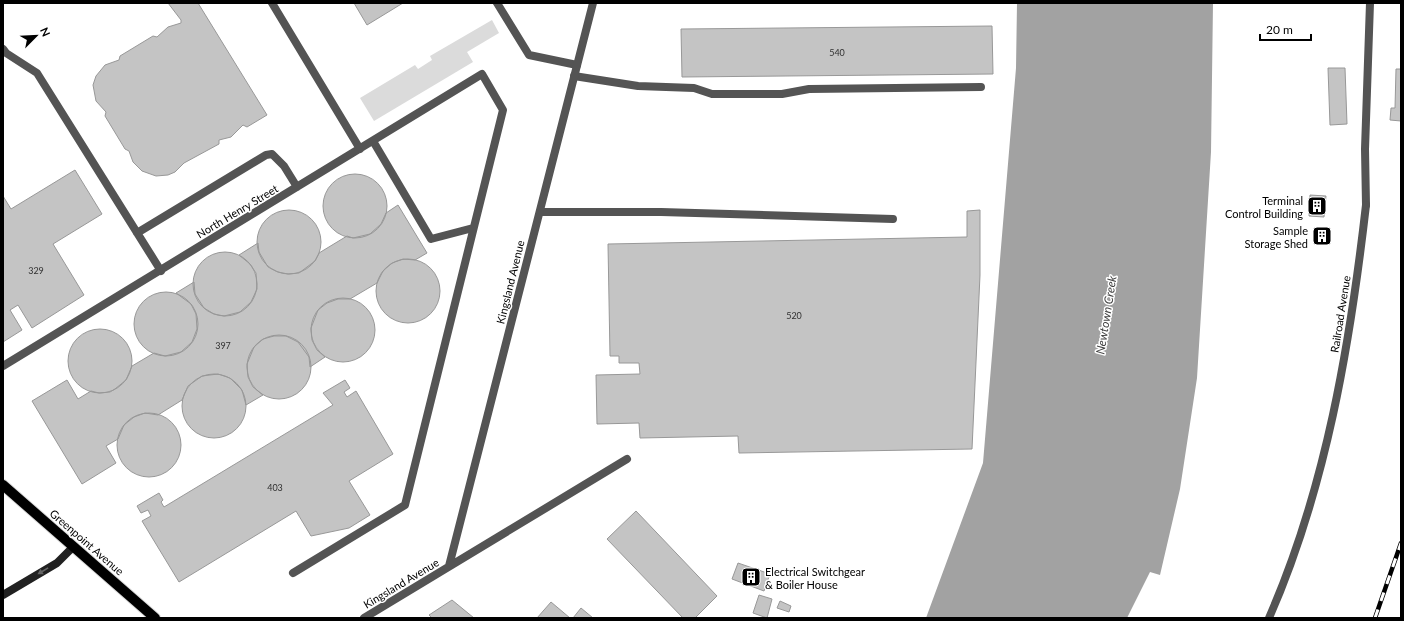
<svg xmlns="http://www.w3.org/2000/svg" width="1404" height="621" font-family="Lato,sans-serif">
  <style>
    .green { fill: #dbdbdb }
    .water { fill: #a2a2a2 }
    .building { fill: #c4c4c4; stroke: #989898 }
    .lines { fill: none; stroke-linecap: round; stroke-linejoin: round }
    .primary-casing { stroke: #dbdbdb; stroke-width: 12 }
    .service { stroke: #545454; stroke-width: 8 }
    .minor { stroke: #545454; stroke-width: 8 }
    .secondary { stroke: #212121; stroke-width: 8 }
    .primary { stroke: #000; stroke-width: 10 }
    .rail-casing { stroke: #000; stroke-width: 4.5 }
    .rail { stroke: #fff; stroke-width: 3; stroke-dasharray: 9; stroke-linecap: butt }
    .oneway { fill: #646464 }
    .labels { text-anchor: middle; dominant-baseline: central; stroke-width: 3; stroke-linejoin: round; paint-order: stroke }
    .number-label { font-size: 9px; fill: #313131 }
    .poi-label { font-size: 11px; fill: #000; stroke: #fff; text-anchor: end }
    .street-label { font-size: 11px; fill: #000; stroke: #fff }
    .water-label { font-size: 12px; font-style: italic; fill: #434343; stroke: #fff }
  </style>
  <rect width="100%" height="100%" fill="#fff"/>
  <path class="green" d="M 492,20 L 499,33 L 467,52 L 473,62 L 374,121 L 360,98 L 415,65 L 418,69 L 432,60 L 430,56 Z"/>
  <path class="water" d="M 1017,3 L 1213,3 L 1211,152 L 1197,378 L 1180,489 L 1160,575 L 1150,572 L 1127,618 L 926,618 L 983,463 L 1016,68 Z"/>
  <path class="building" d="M 168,3 L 198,3 L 267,115 L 247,127 L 243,125 L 231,137 L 219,140 L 219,144 L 184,163 L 175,172 L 168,175 L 156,176 L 142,171 L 133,162 L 129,151 L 125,149 L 105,116 L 106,112 L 96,101 L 93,85 L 96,76 L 105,65 L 119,60 L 120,56 L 153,36 L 157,37 L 168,27 L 181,23 L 181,20 Z
    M 354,3 L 403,3 L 367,25 Z
    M 992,26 L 993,74 L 682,77 L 681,29 Z
    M 1328,68 L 1345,68 L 1347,124 L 1330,125 Z
    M 1396,69 L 1401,69 L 1401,121 L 1390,120 L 1391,108 L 1395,108 Z
    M 75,170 L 102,214 L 53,244 L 84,295 L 32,328 L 18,305 L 10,310 L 22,330 L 3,342 L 3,196 L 11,209 Z
    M323 206a32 32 0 1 1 64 0a32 32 0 1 1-64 0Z
    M 1310,195 L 1326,196 L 1324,217 L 1309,216 Z
    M 398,205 L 427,253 L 415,260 L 403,259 L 392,263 L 383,271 L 377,283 L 350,299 L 338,299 L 327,303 L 318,310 L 311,328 L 312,340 L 317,350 L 325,357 L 310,367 L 309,357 L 298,342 L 286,336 L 274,336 L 263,339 L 254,347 L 247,364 L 248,377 L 253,387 L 263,395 L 246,405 L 242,390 L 230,378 L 218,374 L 202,376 L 188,386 L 182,400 L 158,415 L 145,413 L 134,417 L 124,425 L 118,439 L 106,446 L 116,463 L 82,484 L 32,401 L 67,380 L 78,399 L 91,391 L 99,393 L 110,392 L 115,389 L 126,380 L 132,366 L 154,353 L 165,356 L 181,352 L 192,342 L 197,329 L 196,314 L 191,304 L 176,293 L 194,282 L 195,294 L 204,308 L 214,314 L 224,316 L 240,312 L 251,302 L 257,289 L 256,273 L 250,264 L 239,255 L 258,243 L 259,252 L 268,267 L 278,272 L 288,274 L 299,273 L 315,261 L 319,253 L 347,236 L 353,238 L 370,234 L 381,224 L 386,213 Z
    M 980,210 L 980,275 L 972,449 L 739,453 L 738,436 L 640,438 L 639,423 L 597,424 L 596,375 L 640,374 L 639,363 L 619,363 L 619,356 L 610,356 L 608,244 L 967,237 L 967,211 Z
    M257 242a32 32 0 1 1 64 0a32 32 0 1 1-64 0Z
    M 1318,229 L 1327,230 L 1326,243 L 1317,243 Z
    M193 284a32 32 0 1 1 64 0a32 32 0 1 1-64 0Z
    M376 291a32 32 0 1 1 64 0a32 32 0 1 1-64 0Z
    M134 324a32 32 0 1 1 64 0a32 32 0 1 1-64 0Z
    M311 330a32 32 0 1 1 64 0a32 32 0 1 1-64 0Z
    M68 361a32 32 0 1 1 64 0a32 32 0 1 1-64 0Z
    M247 367a32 32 0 1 1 64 0a32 32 0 1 1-64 0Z
    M182 406a32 32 0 1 1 64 0a32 32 0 1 1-64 0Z
    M 345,380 L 350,388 L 344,392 L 347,397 L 356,391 L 393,454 L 349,481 L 370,515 L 349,528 L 311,536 L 296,511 L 179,582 L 142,521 L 151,516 L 148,510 L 141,513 L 137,506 L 159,493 L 163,500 L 161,502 L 164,507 L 333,405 L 323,393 Z
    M117 445a32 32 0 1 1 64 0a32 32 0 1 1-64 0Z
    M 636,511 L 717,596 L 695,618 L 683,618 L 607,539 Z
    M 738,563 L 770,574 L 764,591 L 732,579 Z
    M 759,595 L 772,599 L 767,618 L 753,613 Z
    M 452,600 L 474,618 L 432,618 L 429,615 Z
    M 780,601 L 791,606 L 789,612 L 777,608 Z
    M 551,602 L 570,618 L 537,618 Z
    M 581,608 L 593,618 L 573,618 Z"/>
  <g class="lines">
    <defs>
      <path id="primary" d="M 3,485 L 155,618"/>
    </defs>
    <use href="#primary" class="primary-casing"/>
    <path class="service" d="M 272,3 L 360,149
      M 497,3 L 529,55 L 577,65
      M 3,49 L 6,53 L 37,73 L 161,271
      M 574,76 L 638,86 L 694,88 L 712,94 L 782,94 L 809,89 L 981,87
      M 373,141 L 431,239 L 473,228
      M 1366,205 L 1365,149 L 1370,3
      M 540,212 L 661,212 L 893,219
      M 137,233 L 266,155 L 272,154 L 284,166 L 297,187
      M 3,366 L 482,74 L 503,110 L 405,505 L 293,573"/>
    <path class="minor" d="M 449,566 L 593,3
      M 364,618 L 627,459
      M 1269,618 C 1326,488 1350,345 1366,205"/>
    <path class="secondary" d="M 3,595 L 57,563 L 73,547"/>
    <use href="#primary" class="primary"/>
    <defs>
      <path id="rail" d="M 1375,618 L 1401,543"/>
    </defs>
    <use href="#rail" class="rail-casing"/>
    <use href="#rail" class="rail"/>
  </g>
  <defs><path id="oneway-solid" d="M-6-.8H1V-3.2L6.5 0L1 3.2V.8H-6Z"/></defs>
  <use class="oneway" href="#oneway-solid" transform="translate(43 571) rotate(149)"/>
  <defs>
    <symbol id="building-square" viewBox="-11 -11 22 22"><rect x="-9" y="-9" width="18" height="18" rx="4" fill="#000" stroke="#fff"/><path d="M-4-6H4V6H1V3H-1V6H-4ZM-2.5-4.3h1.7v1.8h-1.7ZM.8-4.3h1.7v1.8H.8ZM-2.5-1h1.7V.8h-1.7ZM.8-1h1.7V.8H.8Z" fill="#fff"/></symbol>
  </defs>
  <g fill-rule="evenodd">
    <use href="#building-square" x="1306" y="195" width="22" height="22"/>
    <use href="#building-square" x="1311" y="225" width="22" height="22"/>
    <use href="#building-square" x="740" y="566" width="22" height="22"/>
  </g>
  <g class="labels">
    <g class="number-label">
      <text x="837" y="52">540</text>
      <text x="36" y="270">329</text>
      <text x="794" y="315">520</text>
      <text x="223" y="345">397</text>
      <text x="275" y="487">403</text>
    </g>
    <g class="poi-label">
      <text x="1303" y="200">Terminal<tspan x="1303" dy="13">Control Building</tspan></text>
      <text x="1308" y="230">Sample<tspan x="1308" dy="13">Storage Shed</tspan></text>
      <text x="765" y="571" text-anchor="start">Electrical Switchgear<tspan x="765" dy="13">&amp; Boiler House</tspan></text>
    </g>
    <g class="street-label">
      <text transform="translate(237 211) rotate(-31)">North Henry Street</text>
      <text transform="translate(510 282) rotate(-76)">Kingsland Avenue</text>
      <text transform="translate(1340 314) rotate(-81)">Railroad Avenue</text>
      <text transform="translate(87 542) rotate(41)">Greenpoint Avenue</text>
      <text transform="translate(401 583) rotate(-31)">Kingsland Avenue</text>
    </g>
    <g class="water-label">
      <text transform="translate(1106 315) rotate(-81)">Newtown Creek</text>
    </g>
  </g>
  <rect width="1404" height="621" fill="none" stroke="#000000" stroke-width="8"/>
  <g transform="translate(36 36) rotate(66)" stroke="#ffffff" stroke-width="3" paint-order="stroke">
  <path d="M0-3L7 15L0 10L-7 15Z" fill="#000000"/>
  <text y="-6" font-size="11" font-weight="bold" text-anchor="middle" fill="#000000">N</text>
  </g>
  <path d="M1260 34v6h51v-6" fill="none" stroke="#000000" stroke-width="2"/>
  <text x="1266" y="34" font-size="12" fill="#000000" stroke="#ffffff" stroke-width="3" paint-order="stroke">20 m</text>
</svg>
